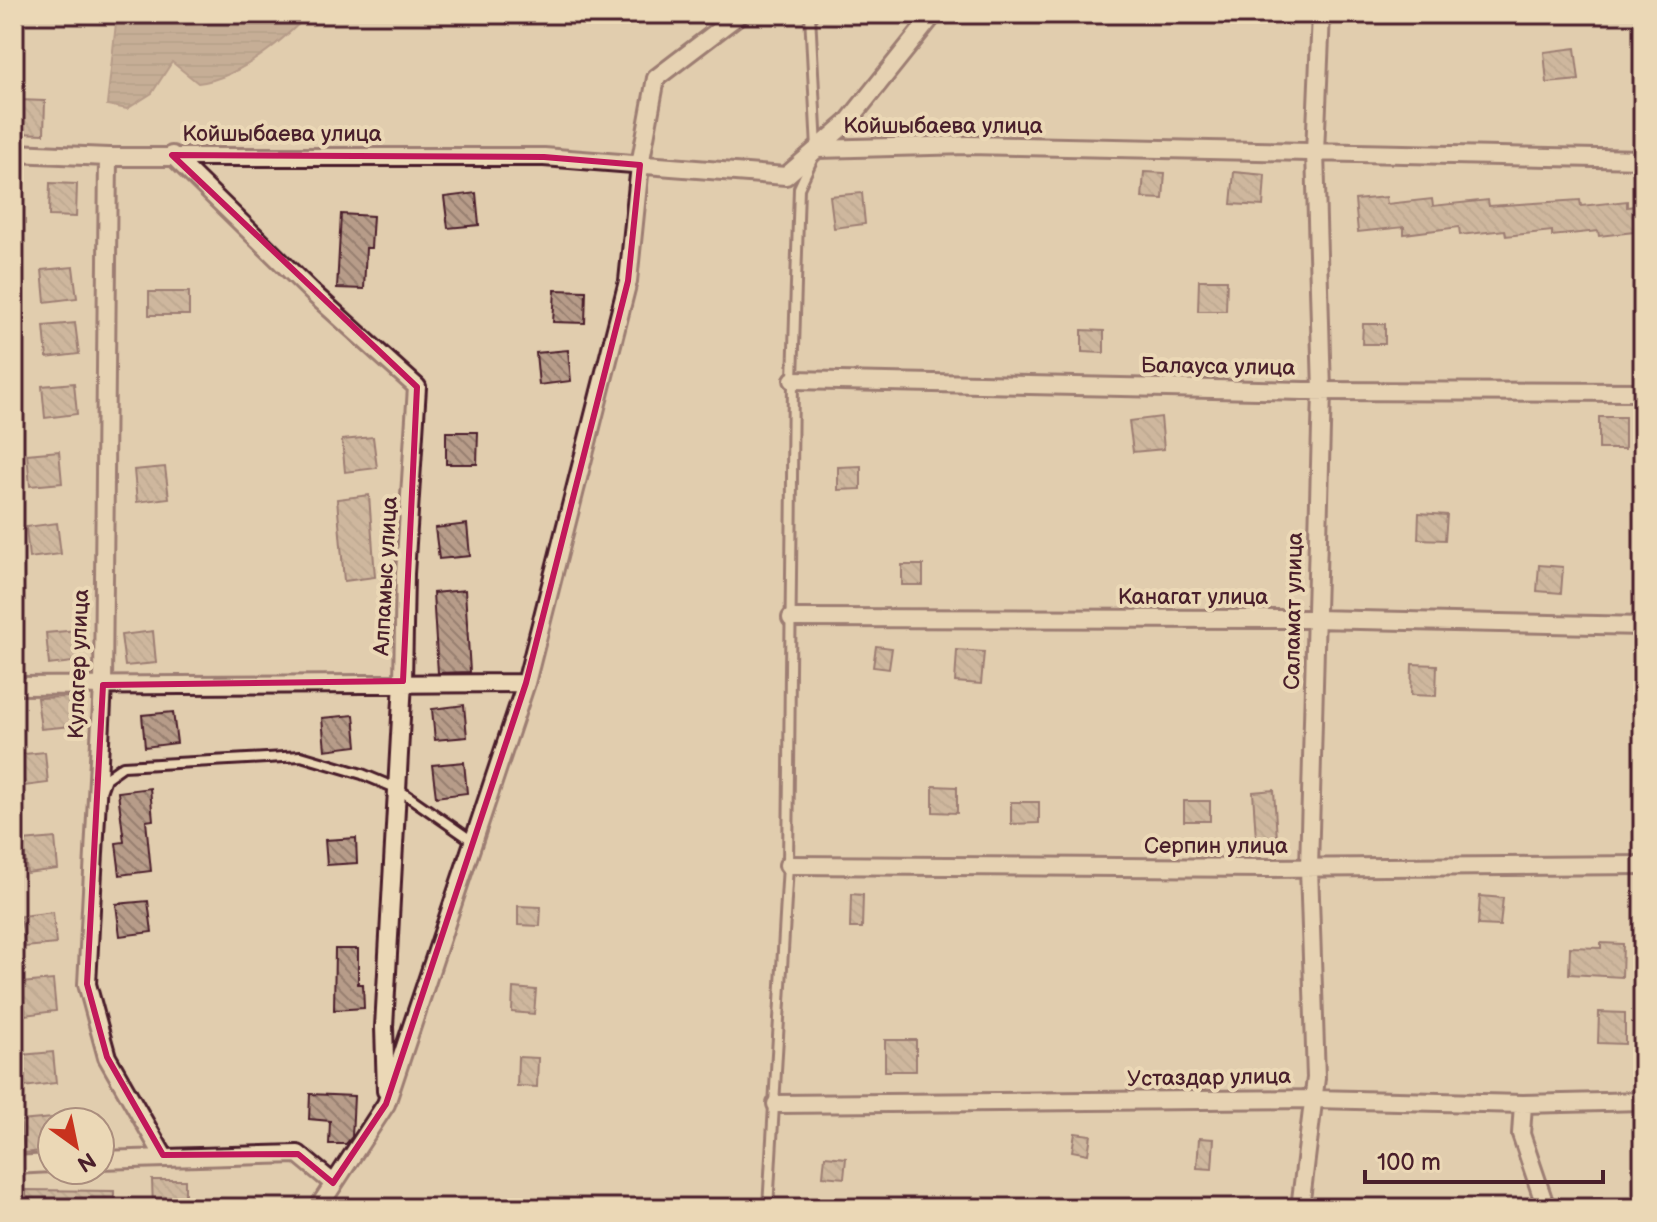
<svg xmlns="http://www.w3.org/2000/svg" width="1657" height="1222" font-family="'Balsamiq Sans',sans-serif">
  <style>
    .water { fill: url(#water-rules); stroke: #815e5a; stroke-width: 2 }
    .building { fill: url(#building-back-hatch); stroke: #4a1f2b; stroke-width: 2 }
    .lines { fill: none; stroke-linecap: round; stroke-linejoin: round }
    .lane-casing { stroke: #4a1f2b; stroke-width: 14 }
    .street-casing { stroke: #4a1f2b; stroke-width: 22 }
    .lane { stroke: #ebd8b6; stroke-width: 8 }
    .street { stroke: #ebd8b6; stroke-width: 16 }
    .marked { fill: none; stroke: #c2185b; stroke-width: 6; stroke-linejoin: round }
    .labels { text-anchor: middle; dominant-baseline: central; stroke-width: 8; stroke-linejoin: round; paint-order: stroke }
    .street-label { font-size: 22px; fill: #4a1f2b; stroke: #ebd8b6 }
  </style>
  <defs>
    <pattern id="water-rules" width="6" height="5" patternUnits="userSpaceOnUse" patternTransform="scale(2)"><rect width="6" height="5" fill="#a58879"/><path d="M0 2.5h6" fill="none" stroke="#886f63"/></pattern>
    <pattern id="building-back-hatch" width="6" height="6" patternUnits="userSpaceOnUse" patternTransform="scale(2)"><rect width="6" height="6" fill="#b79c89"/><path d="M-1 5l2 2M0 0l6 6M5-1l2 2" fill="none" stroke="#977f70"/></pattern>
  </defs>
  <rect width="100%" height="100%" fill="#e1cdae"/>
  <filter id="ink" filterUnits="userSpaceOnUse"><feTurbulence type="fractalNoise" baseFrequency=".0125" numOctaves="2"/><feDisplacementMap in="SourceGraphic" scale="16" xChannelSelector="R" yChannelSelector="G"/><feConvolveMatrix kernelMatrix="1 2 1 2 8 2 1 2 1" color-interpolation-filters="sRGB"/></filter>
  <g filter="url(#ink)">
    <path class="water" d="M 117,14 L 309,14 C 280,43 239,78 198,83 L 172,62 L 152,93 L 127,109 L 107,105 Z"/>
    <path class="building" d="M 1575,48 L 1579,80 L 1547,83 L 1544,52 Z
      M 18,100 L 45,101 L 44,134 L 17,133 Z
      M 1144,172 L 1165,173 L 1163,199 L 1142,198 Z
      M 1234,172 L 1265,175 L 1263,206 L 1231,204 Z
      M 50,183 L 77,184 L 76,217 L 49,216 Z
      M 476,193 L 479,225 L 448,228 L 444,197 Z
      M 862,193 L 865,224 L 834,228 L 830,196 Z
      M 1386,197 L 1387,204 L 1432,199 L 1433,206 L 1488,200 L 1489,206 L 1580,200 L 1581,206 L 1627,201 L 1627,207 L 1643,205 L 1643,231 L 1599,236 L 1598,231 L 1552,236 L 1552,231 L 1506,236 L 1505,230 L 1460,235 L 1459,227 L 1404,234 L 1404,227 L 1358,232 L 1355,200 Z
      M 341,214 L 373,216 L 371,248 L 366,248 L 364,289 L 337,288 Z
      M 73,267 L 77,298 L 45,302 L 42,270 Z
      M 1199,280 L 1227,280 L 1226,311 L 1198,311 Z
      M 555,290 L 586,291 L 585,323 L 553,322 Z
      M 149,292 L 189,292 L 189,315 L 149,315 Z
      M 75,323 L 79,354 L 47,358 L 44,326 Z
      M 1363,324 L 1385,324 L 1385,344 L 1362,344 Z
      M 1082,330 L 1104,331 L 1104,353 L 1082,352 Z
      M 568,350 L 571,381 L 539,385 L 536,353 Z
      M 74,383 L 77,414 L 45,418 L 42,386 Z
      M 1161,417 L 1164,449 L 1133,452 L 1129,421 Z
      M 1599,417 L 1625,417 L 1625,449 L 1599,449 Z
      M 446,432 L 478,432 L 477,464 L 446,464 Z
      M 373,437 L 377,468 L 345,472 L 342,440 Z
      M 59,451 L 62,483 L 30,486 L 27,454 Z
      M 861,466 L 861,489 L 838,490 L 838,467 Z
      M 165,467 L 169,498 L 137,502 L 134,470 Z
      M 369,495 L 375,577 L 344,581 L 337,499 Z
      M 1419,513 L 1447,515 L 1445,540 L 1418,539 Z
      M 57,523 L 61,554 L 29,558 L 26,527 Z
      M 467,524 L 470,556 L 439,559 L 435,528 Z
      M 902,565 L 923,565 L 923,585 L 902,585 Z
      M 1539,565 L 1563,567 L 1561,593 L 1537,591 Z
      M 465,590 L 470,672 L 438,673 L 433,593 Z
      M 77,630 L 81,661 L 49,665 L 46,633 Z
      M 153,631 L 156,663 L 125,666 L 121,635 Z
      M 876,646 L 892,648 L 889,669 L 873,667 Z
      M 957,650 L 984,652 L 981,684 L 955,682 Z
      M 1412,664 L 1437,665 L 1436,696 L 1411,695 Z
      M 69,697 L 72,726 L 41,729 L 37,698 Z
      M 464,705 L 467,737 L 435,740 L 432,709 Z
      M 173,712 L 177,743 L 145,747 L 142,715 Z
      M 354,715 L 357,746 L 325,750 L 322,718 Z
      M 45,752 L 48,783 L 17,787 L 14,755 Z
      M 464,762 L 467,793 L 436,797 L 432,765 Z
      M 933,786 L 957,787 L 957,813 L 933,812 Z
      M 150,788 L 153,820 L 146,821 L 151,871 L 120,875 L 116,843 L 124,842 L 118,792 Z
      M 1274,790 L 1277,839 L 1256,839 L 1253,792 Z
      M 1184,801 L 1210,801 L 1210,821 L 1184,821 Z
      M 1011,802 L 1039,802 L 1039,823 L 1011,824 Z
      M 55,838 L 58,869 L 27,873 L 23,841 Z
      M 356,838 L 357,863 L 327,865 L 325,840 Z
      M 851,894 L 863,895 L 862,928 L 850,928 Z
      M 1480,896 L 1503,898 L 1500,926 L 1478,925 Z
      M 148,901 L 152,932 L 120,936 L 116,904 Z
      M 518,906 L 541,907 L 540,926 L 518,925 Z
      M 53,912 L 56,944 L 25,947 L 21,916 Z
      M 1601,943 L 1623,944 L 1622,977 L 1569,974 L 1570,947 L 1601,948 Z
      M 335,949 L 358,949 L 358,984 L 363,984 L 364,1008 L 334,1010 Z
      M 53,980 L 56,1011 L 25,1015 L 21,983 Z
      M 513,988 L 536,990 L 534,1014 L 512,1012 Z
      M 1599,1012 L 1625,1013 L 1625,1044 L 1598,1043 Z
      M 885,1040 L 916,1040 L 916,1071 L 885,1071 Z
      M 53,1052 L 56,1083 L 24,1087 L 21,1055 Z
      M 518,1057 L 538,1058 L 537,1087 L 517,1086 Z
      M 310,1094 L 354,1096 L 352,1137 L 346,1144 L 329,1144 L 330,1121 L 309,1119 Z
      M 52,1118 L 52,1150 L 24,1153 L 20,1121 Z
      M 1075,1133 L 1091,1135 L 1088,1154 L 1072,1151 Z
      M 1199,1138 L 1214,1139 L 1212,1169 L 1197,1168 Z
      M 825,1156 L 846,1158 L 844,1178 L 823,1176 Z
      M 152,1180 L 185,1180 L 185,1208 L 153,1208 Z
      M 26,1190 L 114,1191 L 114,1208 L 27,1208 Z"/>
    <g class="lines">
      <defs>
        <path id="lane" d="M 102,789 L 106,778 L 123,766 L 301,756 L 362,774 L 398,789 L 474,842
          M 768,1208 L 788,865 L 793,380 L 799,188 L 817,149 L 810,14"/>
        <path id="street" d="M 817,149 L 847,123 L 934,14
          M 14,153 L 108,157 L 544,157 L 786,176 L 817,149 L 968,145 L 1643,159
          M 172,155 L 315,295 L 417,387 L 405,574 L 403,681 L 384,1027 L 386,1091
          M 108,157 L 103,685 L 87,984 L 107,1057 L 163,1155
          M 793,380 L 1303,391 L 1643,392
          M 791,618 L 1313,619 L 1643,626
          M 14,686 L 526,683
          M 788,865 L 1266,868 L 1643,865
          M 776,1104 L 1314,1099 L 1523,1104 L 1643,1101
          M 1523,1104 L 1521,1134 L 1546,1208
          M 100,1160 L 298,1154 L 333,1183
          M 14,1165 L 52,1163
          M 318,1208 L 386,1104 L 526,683 L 628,281 L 640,165 L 656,78 L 740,14
          M 1300,1208 L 1316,1078 L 1309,868 L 1322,391 L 1315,152 L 1321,14"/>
      </defs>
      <use href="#lane" class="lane-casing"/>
      <use href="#street" class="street-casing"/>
      <use href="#lane" class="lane"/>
      <use href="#street" class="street"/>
    </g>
  </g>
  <path d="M0 0H1657V1222H0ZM 172,155 L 544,157 L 640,165 L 628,281 L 526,683 L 386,1104 L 333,1183 L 298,1154 L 163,1155 L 107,1057 L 87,984 L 103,685 L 403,681 L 417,387 Z" fill="#e1cdae" fill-opacity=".55" fill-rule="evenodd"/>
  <path class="marked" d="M 172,155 L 544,157 L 640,165 L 628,281 L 526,683 L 386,1104 L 333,1183 L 298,1154 L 163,1155 L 107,1057 L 87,984 L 103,685 L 403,681 L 417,387 Z"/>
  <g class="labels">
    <g class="street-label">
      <text x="943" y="126">Койшыбаева улица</text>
      <text x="282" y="134">Койшыбаева улица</text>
      <text transform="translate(1218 367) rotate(1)">Балауса улица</text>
      <text transform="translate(386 576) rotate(-87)">Алпамыс улица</text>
      <text x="1193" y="597">Канагат улица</text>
      <text transform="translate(1294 611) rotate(-89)">Саламат улица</text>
      <text transform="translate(79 664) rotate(-88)">Кулагер улица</text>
      <text x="1216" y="846">Серпин улица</text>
      <text transform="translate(1209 1078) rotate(-1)">Устаздар улица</text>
    </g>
  </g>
  <rect width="1657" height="1222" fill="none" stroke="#ebd8b6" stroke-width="48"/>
  <rect x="24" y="24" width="1609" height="1174" fill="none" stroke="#4a1f2b" stroke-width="3" filter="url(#ink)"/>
  <g transform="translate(76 1146) rotate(147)"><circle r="38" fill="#ebd8b6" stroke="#ab8e7e" stroke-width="2"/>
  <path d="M0-6L14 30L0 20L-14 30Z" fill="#c8321e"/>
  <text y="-12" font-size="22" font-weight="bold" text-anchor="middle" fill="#4a1f2b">N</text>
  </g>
  <path d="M1365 1170v12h238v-12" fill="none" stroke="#4a1f2b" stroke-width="4"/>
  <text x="1377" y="1170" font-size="24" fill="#4a1f2b" stroke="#ebd8b6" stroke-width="6" paint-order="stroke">100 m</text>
</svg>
